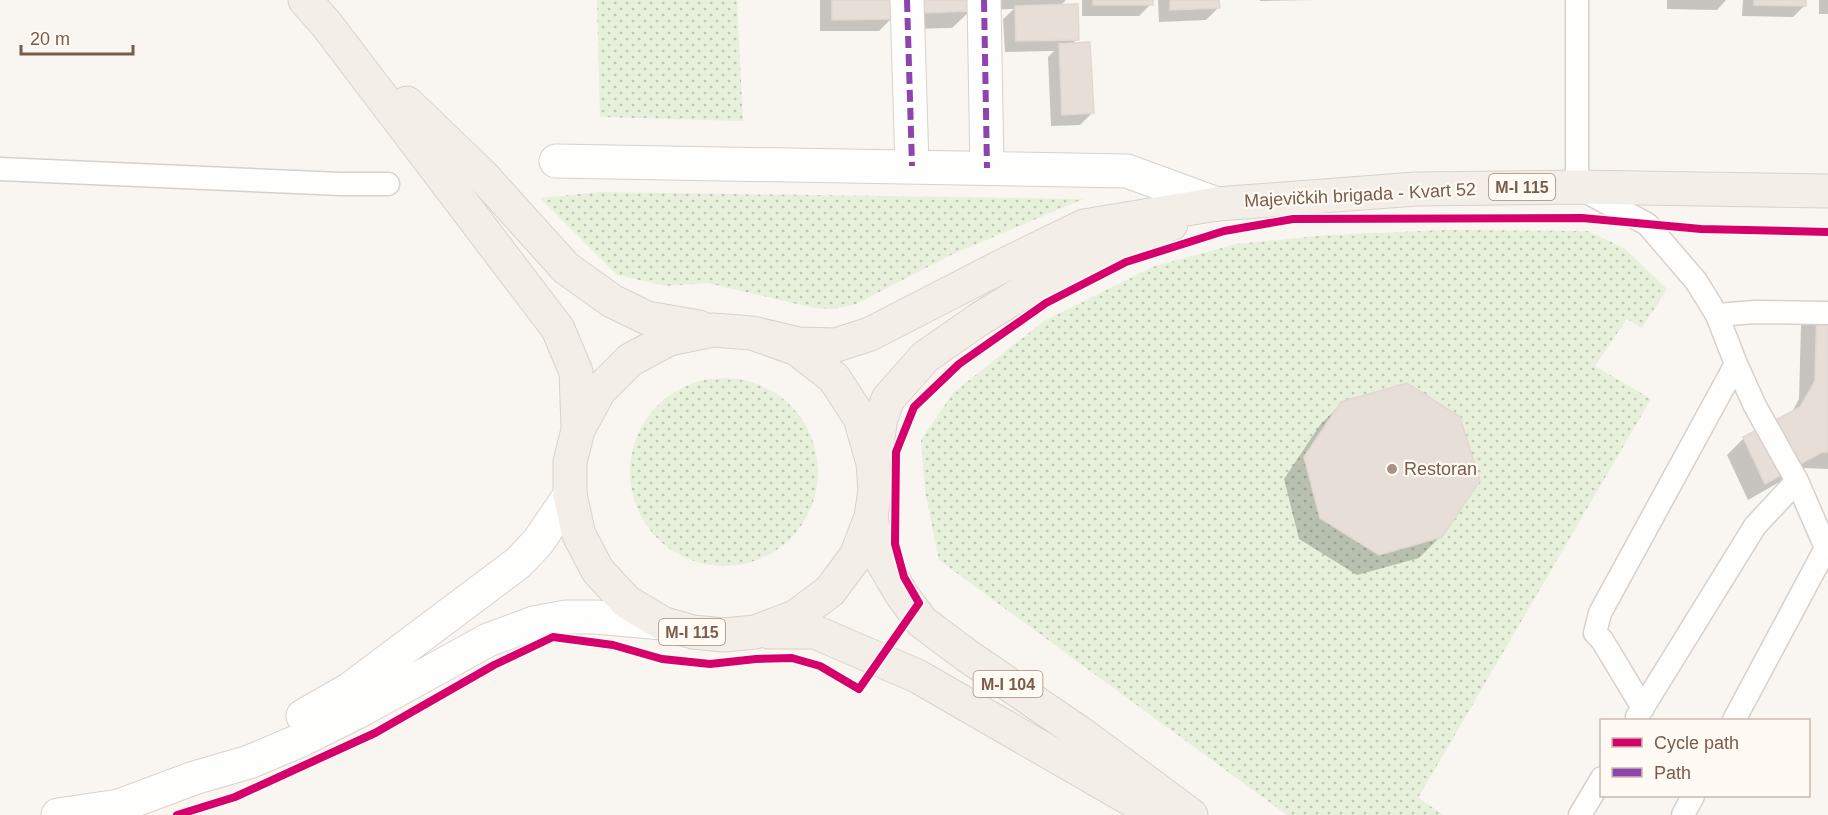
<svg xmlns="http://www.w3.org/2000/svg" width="1828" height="815" font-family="Helvetica,sans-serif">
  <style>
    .grass { fill: url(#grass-dots) }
    .shadow { fill: #0003 }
    .building { fill: #e6ded7; stroke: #e2d8d2; stroke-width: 1.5 }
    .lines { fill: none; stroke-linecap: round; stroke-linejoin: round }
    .service-casing { stroke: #d7d1cb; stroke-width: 25 }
    .minor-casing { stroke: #d7d1cb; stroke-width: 35 }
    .secondary-casing { stroke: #d9d2cb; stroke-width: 35 }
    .primary-casing { stroke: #dad1cc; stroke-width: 35 }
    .service { stroke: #fefefd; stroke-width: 22 }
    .minor { stroke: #fefefd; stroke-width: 33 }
    .secondary { stroke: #fefefd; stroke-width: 33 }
    .primary { stroke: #f3eee8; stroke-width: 33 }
    .quiet { stroke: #8e44ad; stroke-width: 6; stroke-dasharray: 12 6; stroke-linecap: butt }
    .cycleway-casing { stroke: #fffaf3; stroke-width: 11 }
    .cycleway { stroke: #d6006c; stroke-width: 8 }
    .poi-dot { fill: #a69286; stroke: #fffaf3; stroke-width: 2 }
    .labels { text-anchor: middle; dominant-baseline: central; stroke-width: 4.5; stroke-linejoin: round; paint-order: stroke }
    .shield { fill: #fffaf3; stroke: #a28b7f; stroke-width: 1.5 }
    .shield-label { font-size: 16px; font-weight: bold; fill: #7a5c4d }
    .street-label { font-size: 18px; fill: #7a5c4d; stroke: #fffaf3 }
    .poi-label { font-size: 18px; fill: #7a5c4d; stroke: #fffaf3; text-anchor: start }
  </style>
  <defs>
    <pattern id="grass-dots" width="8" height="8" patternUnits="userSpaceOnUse" patternTransform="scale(1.5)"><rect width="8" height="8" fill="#e7f0db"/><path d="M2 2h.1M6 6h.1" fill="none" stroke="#c0c6b4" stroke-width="1.8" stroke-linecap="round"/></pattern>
  </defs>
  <rect width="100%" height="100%" fill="#f9f5f0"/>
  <path class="grass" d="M 597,0 L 737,0 L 743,121 L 600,117 Z
    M 600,192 L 1083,199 L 951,255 L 854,305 L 833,309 L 814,308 L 708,283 L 666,286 L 617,275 L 540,198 Z
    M 1444,230 L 1588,231 L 1624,248 L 1667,289 L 1642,328 L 1627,319 L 1595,366 L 1651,399 L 1418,798 L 1444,815 L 1287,815 L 939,560 L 925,491 L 921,440 L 953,393 L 1044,321 L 1152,267 L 1236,244 L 1328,235 Z
    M630 472a94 94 0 1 1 188 0a94 94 0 1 1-188 0Z"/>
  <path class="shadow" d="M 820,0 L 891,0 L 891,19 L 879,31 L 820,31 Z
    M 906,0 L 969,0 L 970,11 L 952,28 L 907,29 Z
    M 977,0 L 1066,0 L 1060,6 L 1077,39 L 1071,45 L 1092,113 L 1080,125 L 1051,126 L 1048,57 L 1054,51 L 1005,52 L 1003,19 L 1014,9 L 977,10 Z
    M 1082,0 L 1151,0 L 1151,4 L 1139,16 L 1082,16 Z
    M 1158,0 L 1218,0 L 1218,8 L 1206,20 L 1159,22 Z
    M 1260,0 L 1316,0 L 1260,1 Z
    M 1667,0 L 1726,0 L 1717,10 L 1667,9 Z
    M 1743,0 L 1805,0 L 1805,5 L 1793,17 L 1742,16 Z
    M 1819,0 L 1828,0 L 1828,14 L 1819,14 Z
    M 1818,308 L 1828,309 L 1828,469 L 1804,468 L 1748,500 L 1727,455 L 1744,438 L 1791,414 L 1799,399 L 1801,325 Z
    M 1342,403 L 1441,536 L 1419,558 L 1357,575 L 1299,539 L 1284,479 L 1320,425 Z"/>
  <path class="building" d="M 832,0 L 892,0 L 893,19 L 832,20 Z
    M 924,0 L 971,0 L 971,11 L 924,13 Z
    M 1093,0 L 1153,0 L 1153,5 L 1093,5 Z
    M 1170,0 L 1219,0 L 1220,8 L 1170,10 Z
    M 1754,0 L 1806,0 L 1806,6 L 1754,5 Z
    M 1078,4 L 1079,40 L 1016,41 L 1015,6 Z
    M 1090,42 L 1094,113 L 1062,115 L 1059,44 Z
    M 1817,307 L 1828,307 L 1828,452 L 1822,452 L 1765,484 L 1743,437 L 1800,407 L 1815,381 Z
    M 1407,383 L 1460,417 L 1480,481 L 1442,537 L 1379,555 L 1320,518 L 1304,457 L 1341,402 Z"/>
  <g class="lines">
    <defs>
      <path id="service" d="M 1577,0 L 1577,187 L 1647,224 L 1696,281 L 1717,315 L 1755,312 L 1828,313
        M 0,169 L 341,184 L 388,184
        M 1717,315 L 1736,364 L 1755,406 L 1797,481 L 1826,548 L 1828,545
        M 1643,708 L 1602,640 L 1595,633 L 1600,613 L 1736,364
        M 1637,717 L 1755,526 L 1797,481
        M 1734,720 L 1826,548
        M 1580,815 L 1602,778
        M 1683,815 L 1693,796"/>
      <path id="minor" d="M 907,0 L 912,166
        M 984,0 L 987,168
        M 556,161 L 1127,171 L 1217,204"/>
      <path id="secondary" d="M 303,716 L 350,689 L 518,563 L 538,542 L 570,495
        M 58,815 L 119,806 L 194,778 L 249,762 L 299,741 L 363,709 L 488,640 L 534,623 L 566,617 L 596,617 L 662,623"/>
      <path id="primary" d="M 305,0 L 327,25 L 558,329 L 576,372 L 578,428
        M 407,103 L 482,175 L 566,268 L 612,301 L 647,318 L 699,327
        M 752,333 L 797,349 L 834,378 L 860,418 L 873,463 L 875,490 L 871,517 L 856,556 L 830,591 L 795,617 L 755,632 L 724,635 L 693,632 L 662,623 L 627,602 L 598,571 L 579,535 L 570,495 L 570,462 L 578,430 L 599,391 L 630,360 L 669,339 L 713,330 L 752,333 L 799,344 L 836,345 L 870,334 L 1008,263 L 1084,226 L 1217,204 L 1416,189 L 1577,187 L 1828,191
        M 875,456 L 881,418 L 888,399 L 925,357 L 978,320 L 1043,280 L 1171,224
        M 871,517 L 879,556 L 902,595 L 922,622 L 966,655 L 1083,735 L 1191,815
        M 769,632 L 815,632 L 917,676 L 1158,815"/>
    </defs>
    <use href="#service" class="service-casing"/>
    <use href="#minor" class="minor-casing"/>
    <use href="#secondary" class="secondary-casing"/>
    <use href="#primary" class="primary-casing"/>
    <use href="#service" class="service"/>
    <use href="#minor" class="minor"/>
    <use href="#secondary" class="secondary"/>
    <use href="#primary" class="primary"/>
    <path class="quiet" d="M 907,0 L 912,166
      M 984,0 L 987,168"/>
    <defs>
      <path id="cycleway" d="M 177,815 L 235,797 L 375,733 L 494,665 L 553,637 L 613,645 L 662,659 L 710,664 L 756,659 L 792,658 L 820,666 L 859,689 L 919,603 L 904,577 L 895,544 L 896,452 L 914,407 L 959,364 L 1046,303 L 1126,262 L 1224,231 L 1293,219 L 1582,218 L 1701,229 L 1828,232"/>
    </defs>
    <use href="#cycleway" class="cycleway-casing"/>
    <use href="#cycleway" class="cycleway"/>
  </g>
  <circle class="poi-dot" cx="1392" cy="469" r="6"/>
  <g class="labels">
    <g class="shield">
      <rect x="1489" y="174" width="66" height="26" rx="4.5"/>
      <rect x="659" y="619" width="66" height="26" rx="4.5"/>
      <rect x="973.5" y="671" width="69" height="26" rx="4.5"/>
    </g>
    <g class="shield-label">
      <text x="1522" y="187">M-I 115</text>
      <text x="692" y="632">M-I 115</text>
      <text x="1008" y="684">M-I 104</text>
    </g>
    <g class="street-label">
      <text transform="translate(1360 195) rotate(-3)">Majevičkih brigada - Kvart 52</text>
    </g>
    <g class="poi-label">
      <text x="1404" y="469">Restoran</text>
    </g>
  </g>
  <rect x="1600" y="719" width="210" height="78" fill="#fffaf3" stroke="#cabbb1" stroke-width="1.5"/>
  <rect x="1612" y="738" width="30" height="9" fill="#d6006c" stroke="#cabbb1" stroke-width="1.5"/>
  <text x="1654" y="749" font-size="18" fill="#7a5c4d">Cycle path</text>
  <rect x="1612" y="768" width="30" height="9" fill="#8e44ad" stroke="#cabbb1" stroke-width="1.5"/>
  <text x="1654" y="779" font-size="18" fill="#7a5c4d">Path</text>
  <path d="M21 45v9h112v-9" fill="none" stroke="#7a5c4d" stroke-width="3"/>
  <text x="30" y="45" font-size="18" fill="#7a5c4d" stroke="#fffaf3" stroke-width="4.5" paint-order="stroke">20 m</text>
</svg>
